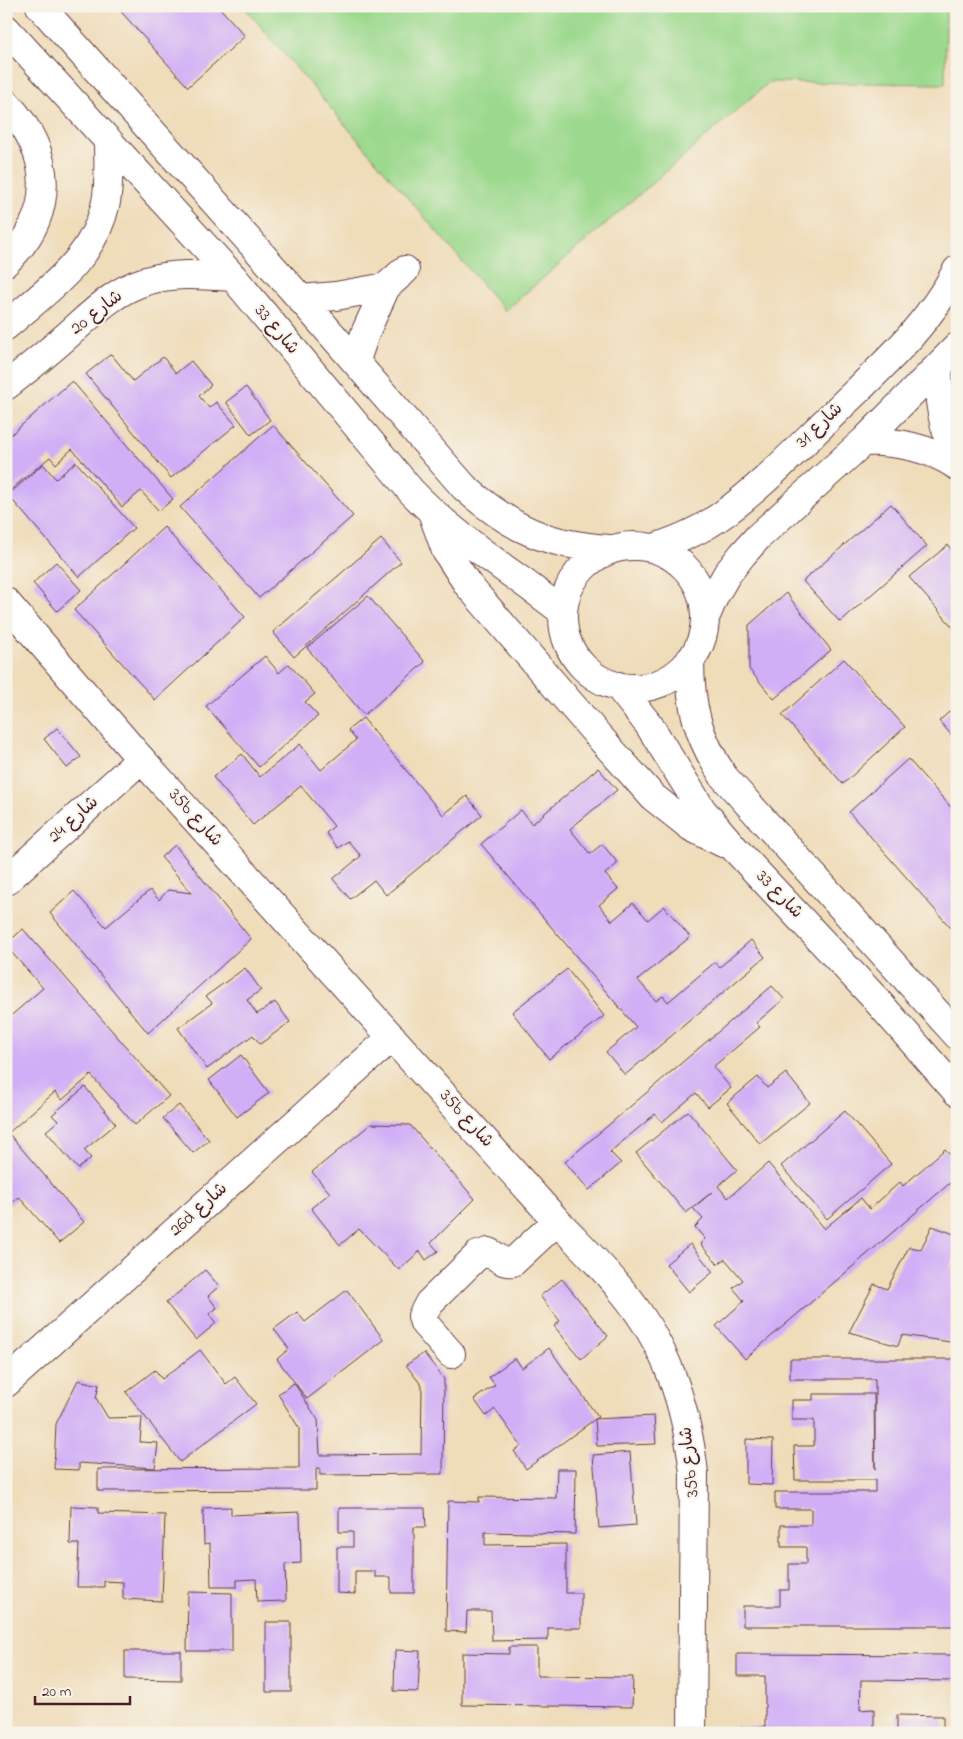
<svg xmlns="http://www.w3.org/2000/svg" width="963" height="1739" font-family="'Indie Flower','Playpen Sans Arabic',sans-serif">
  <style>
    .green { fill: #9cd98e; stroke: #737c5c }
    .building { fill: #d0aff6 }
    .lines { fill: none; stroke-linecap: round; stroke-linejoin: round }
    .minor-casing { stroke: #633b40; stroke-width: 30 }
    .minor { stroke: #fff; stroke-width: 28 }
    .labels { text-anchor: middle; dominant-baseline: central; stroke-width: 4; stroke-linejoin: round; paint-order: stroke }
    .street-label { font-size: 18px; fill: #4a1f2b; stroke: #f7f3e8 }
  </style>
  <rect width="100%" height="100%" fill="#f7f3e8"/>
  <filter id="ink" filterUnits="userSpaceOnUse"><feTurbulence type="fractalNoise" baseFrequency=".02" numOctaves="2"/><feDisplacementMap in="SourceGraphic" scale="10" xChannelSelector="R" yChannelSelector="G"/><feConvolveMatrix kernelMatrix="1 2 1 2 8 2 1 2 1" color-interpolation-filters="sRGB"/></filter>
  <filter id="wash" filterUnits="userSpaceOnUse"><feTurbulence type="fractalNoise" baseFrequency=".0096" numOctaves="4" result="noise"/><feDisplacementMap in="SourceGraphic" scale="20" xChannelSelector="R" yChannelSelector="G"/><feGaussianBlur stdDeviation="1.12" result="paint"/><feColorMatrix in="noise" values="0 0 0 0 0 0 0 0 0 0 0 0 0 0 0 0 0 1.4 0 .05"/><feComposite in="paint" operator="in"/></filter>
  <g filter="url(#wash)">
    <rect width="100%" height="100%" fill="#efdcb9"/>
    <path class="green" d="M 243,6 L 946,6 L 945,84 L 769,82 L 505,311 Z"/>
    <g id="blocks">
      <path class="building" d="M 116,6 L 218,6 L 245,36 L 188,87 Z
        M 111,354 L 133,381 L 163,357 L 176,373 L 191,361 L 211,385 L 199,396 L 209,408 L 216,402 L 236,425 L 171,478 L 86,374 Z
        M 72,381 L 173,499 L 159,511 L 141,491 L 122,507 L 72,449 L 56,464 L 50,457 L 6,494 L 6,439 Z
        M 246,387 L 270,420 L 251,435 L 226,402 Z
        M 273,425 L 353,516 L 259,598 L 180,507 Z
        M 76,462 L 134,528 L 79,577 L 8,495 L 43,464 L 56,479 Z
        M 891,504 L 927,546 L 840,622 L 803,581 Z
        M 164,527 L 245,617 L 155,700 L 74,610 Z
        M 381,539 L 401,562 L 294,657 L 273,632 Z
        M 948,545 L 957,557 L 957,632 L 909,577 Z
        M 56,562 L 81,590 L 57,611 L 33,583 Z
        M 786,593 L 831,650 L 774,699 L 749,669 L 749,625 Z
        M 368,596 L 425,662 L 364,715 L 307,648 Z
        M 265,656 L 279,673 L 289,664 L 315,694 L 305,702 L 318,716 L 259,767 L 206,706 Z
        M 844,659 L 905,727 L 843,784 L 782,715 Z
        M 957,705 L 957,741 L 939,721 Z
        M 363,718 L 443,815 L 467,796 L 482,815 L 386,895 L 374,880 L 350,899 L 333,879 L 361,856 L 348,841 L 338,848 L 326,833 L 334,826 L 301,786 L 253,825 L 213,777 L 242,754 L 260,777 L 300,744 L 321,770 L 356,740 L 348,730 Z
        M 57,728 L 81,757 L 67,768 L 44,739 Z
        M 908,759 L 957,814 L 957,935 L 849,812 Z
        M 598,768 L 617,790 L 570,829 L 590,854 L 602,844 L 618,863 L 605,874 L 618,889 L 599,905 L 612,921 L 633,903 L 648,920 L 664,906 L 690,937 L 638,980 L 656,1001 L 663,996 L 668,1002 L 715,962 L 720,967 L 751,940 L 765,957 L 625,1075 L 606,1052 L 636,1027 L 481,844 L 521,810 L 532,824 Z
        M 175,845 L 251,939 L 148,1033 L 50,913 L 74,891 L 106,927 L 150,890 L 159,900 L 168,890 L 192,893 L 161,857 Z
        M 23,929 L 169,1096 L 135,1125 L 91,1075 L 62,1100 L 55,1092 L 6,1135 L 6,1020 L 43,988 L 6,946 L 6,944 Z
        M 245,968 L 261,990 L 247,1000 L 257,1014 L 275,1002 L 290,1022 L 260,1044 L 253,1035 L 207,1069 L 178,1028 L 212,1003 L 206,996 Z
        M 567,969 L 604,1016 L 549,1059 L 512,1012 Z
        M 772,986 L 784,999 L 756,1023 L 760,1027 L 713,1067 L 731,1088 L 708,1107 L 696,1093 L 662,1122 L 655,1114 L 610,1152 L 621,1163 L 589,1190 L 565,1162 Z
        M 241,1055 L 269,1093 L 237,1117 L 209,1080 Z
        M 786,1073 L 810,1103 L 760,1144 L 727,1103 L 758,1077 L 767,1088 Z
        M 85,1087 L 116,1124 L 84,1150 L 91,1158 L 78,1169 L 46,1131 L 58,1121 L 52,1115 Z
        M 179,1105 L 209,1140 L 193,1153 L 163,1118 Z
        M 688,1111 L 737,1170 L 718,1186 L 728,1198 L 768,1163 L 824,1229 L 861,1198 L 870,1209 L 900,1182 L 903,1186 L 945,1149 L 957,1162 L 957,1177 L 745,1359 L 716,1326 L 744,1301 L 733,1288 L 743,1280 L 725,1259 L 718,1264 L 700,1244 L 705,1239 L 695,1227 L 703,1219 L 693,1208 L 712,1192 L 686,1213 L 636,1153 Z
        M 845,1111 L 891,1164 L 827,1219 L 781,1166 Z
        M 371,1124 L 410,1125 L 475,1199 L 431,1243 L 438,1251 L 426,1260 L 420,1251 L 399,1270 L 359,1229 L 340,1245 L 311,1208 L 330,1193 L 312,1172 Z
        M 10,1135 L 84,1222 L 59,1243 L 19,1197 L 6,1208 L 6,1138 Z
        M 932,1226 L 957,1235 L 957,1253 L 950,1268 L 956,1268 L 957,1270 L 957,1343 L 902,1335 L 898,1346 L 849,1332 L 874,1284 L 887,1289 L 909,1247 L 921,1249 Z
        M 690,1244 L 713,1272 L 689,1292 L 666,1264 Z
        M 205,1270 L 219,1286 L 208,1296 L 217,1308 L 209,1314 L 216,1323 L 196,1340 L 166,1303 Z
        M 562,1279 L 608,1336 L 581,1359 L 554,1326 L 560,1321 L 540,1296 Z
        M 347,1290 L 384,1340 L 307,1399 L 277,1359 L 289,1349 L 274,1329 L 297,1312 L 305,1322 Z
        M 549,1348 L 598,1417 L 526,1469 L 514,1451 L 521,1446 L 495,1409 L 486,1416 L 474,1399 L 495,1385 L 489,1377 L 515,1358 L 522,1368 Z
        M 200,1350 L 226,1384 L 235,1377 L 256,1404 L 180,1462 L 126,1392 L 155,1370 L 162,1379 Z
        M 424,1353 L 444,1379 L 443,1474 L 320,1475 L 320,1468 L 316,1468 L 316,1490 L 98,1491 L 98,1469 L 299,1468 L 299,1428 L 278,1394 L 294,1383 L 318,1420 L 320,1455 L 421,1454 L 422,1386 L 406,1365 Z
        M 790,1359 L 957,1359 L 957,1626 L 743,1626 L 743,1606 L 780,1606 L 780,1590 L 789,1590 L 789,1564 L 806,1564 L 806,1547 L 781,1547 L 781,1525 L 811,1525 L 811,1509 L 775,1509 L 775,1492 L 875,1492 L 875,1480 L 795,1480 L 794,1446 L 814,1446 L 814,1420 L 792,1420 L 792,1400 L 813,1400 L 813,1394 L 874,1394 L 875,1469 L 875,1379 L 790,1379 Z
        M 78,1380 L 99,1385 L 96,1398 L 108,1418 L 142,1417 L 140,1442 L 158,1443 L 155,1468 L 79,1463 L 79,1470 L 54,1469 L 56,1424 Z
        M 654,1416 L 656,1444 L 597,1446 L 595,1419 Z
        M 746,1439 L 773,1440 L 772,1485 L 746,1484 Z
        M 630,1452 L 636,1525 L 599,1528 L 593,1455 Z
        M 557,1469 L 576,1469 L 575,1534 L 485,1532 L 485,1545 L 566,1544 L 566,1593 L 581,1593 L 581,1628 L 548,1628 L 548,1640 L 492,1641 L 491,1611 L 467,1611 L 466,1632 L 446,1631 L 448,1501 L 479,1502 L 479,1497 L 556,1498 Z
        M 71,1506 L 98,1507 L 98,1513 L 165,1515 L 162,1601 L 123,1599 L 123,1582 L 104,1581 L 104,1587 L 77,1587 L 79,1544 L 70,1544 Z
        M 231,1507 L 231,1515 L 300,1512 L 301,1563 L 285,1564 L 286,1601 L 257,1602 L 256,1579 L 237,1580 L 237,1587 L 211,1587 L 210,1543 L 204,1544 L 203,1508 Z
        M 339,1508 L 425,1508 L 426,1527 L 414,1527 L 414,1593 L 391,1593 L 391,1577 L 375,1577 L 375,1571 L 355,1571 L 355,1594 L 337,1593 L 337,1547 L 353,1547 L 353,1532 L 339,1532 Z
        M 188,1592 L 232,1593 L 232,1651 L 187,1651 Z
        M 266,1622 L 291,1622 L 291,1692 L 266,1692 Z
        M 509,1647 L 537,1647 L 537,1676 L 633,1677 L 632,1707 L 462,1705 L 462,1653 L 509,1654 Z
        M 395,1650 L 420,1651 L 418,1692 L 394,1691 Z
        M 125,1651 L 181,1651 L 181,1680 L 125,1679 Z
        M 737,1654 L 957,1655 L 957,1681 L 861,1680 L 860,1710 L 874,1709 L 874,1733 L 741,1733 L 741,1727 L 765,1727 L 765,1676 L 737,1676 Z
        M 897,1715 L 943,1716 L 943,1733 L 897,1733 Z"/>
    </g>
  </g>
  <g filter="url(#ink)">
    <use href="#blocks" fill-opacity="0" stroke="#633b40" stroke-width="1"/>
    <g class="lines">
      <defs>
        <path id="minor" d="M 40,6 L 301,299 L 464,487 C 511,529 547,545 610,549
          M 6,29 L 233,277 L 411,491 C 456,538 512,572 563,612
          M 6,103 C 53,153 57,213 6,262
          M 301,299 L 336,296 L 386,287
          M 6,326 C 48,289 94,260 106,202 C 110,182 108,161 108,140
          M 356,360 L 366,331 L 386,287 L 405,270
          M 938,367 C 938,399 942,428 957,456
          M 6,386 C 25,371 44,356 62,340 C 88,318 112,291 146,281 C 174,272 204,275 233,277
          M 864,441 C 897,442 929,447 957,466
          M 433,515 L 446,551 L 468,585 L 595,732 L 653,797 L 691,827 L 723,843
          M563 617a71 71 0 1 1 142 0a71 71 0 1 1-142 0Z
          M 654,548 C 678,540 702,530 722,515 C 760,488 793,453 826,421 C 873,374 926,330 957,270
          M 6,602 L 133,750 L 557,1221 C 579,1244 602,1266 622,1291 C 667,1345 686,1404 694,1473 L 692,1733
          M 705,618 L 715,595 L 727,574 L 742,555 L 758,537 L 864,441 L 957,347
          M 690,660 C 690,708 698,737 724,777 L 957,1035
          M 618,686 L 649,725 L 702,810 L 735,849 L 872,995 L 957,1092
          M 6,881 L 141,759
          M 451,1354 L 424,1323 L 422,1316 L 429,1303 L 478,1255 L 488,1252 C 498,1256 501,1264 513,1262 L 557,1221
          M 6,1383 L 392,1037"/>
      </defs>
      <use href="#minor" class="minor-casing"/>
      <use href="#minor" class="minor"/>
    </g>
  </g>
  <g class="labels">
    <g class="street-label">
      <text transform="translate(97 313) rotate(-38)">شارع 20</text>
      <text transform="translate(276 330) rotate(50)">شارع 33</text>
      <text transform="translate(820 426) rotate(-44)">شارع 31</text>
      <text transform="translate(195 818) rotate(48)">35b شارع</text>
      <text transform="translate(74 820) rotate(-42)">شارع 24</text>
      <text transform="translate(779 895) rotate(46)">شارع 33</text>
      <text transform="translate(466 1119) rotate(48)">35b شارع</text>
      <text transform="translate(199 1210) rotate(-42)">26d شارع</text>
      <text transform="translate(690 1462) rotate(-96)">35b شارع</text>
    </g>
  </g>
  <rect width="963" height="1739" fill="none" stroke="#f7f3e8" stroke-width="25"/>
  <path d="M35 1696v8h95v-8" fill="none" stroke="#4a1f2b" stroke-width="2.5"/>
  <text x="42" y="1696" font-size="15" fill="#4a1f2b" stroke="#f7f3e8" stroke-width="4" paint-order="stroke">20 m</text>
</svg>
